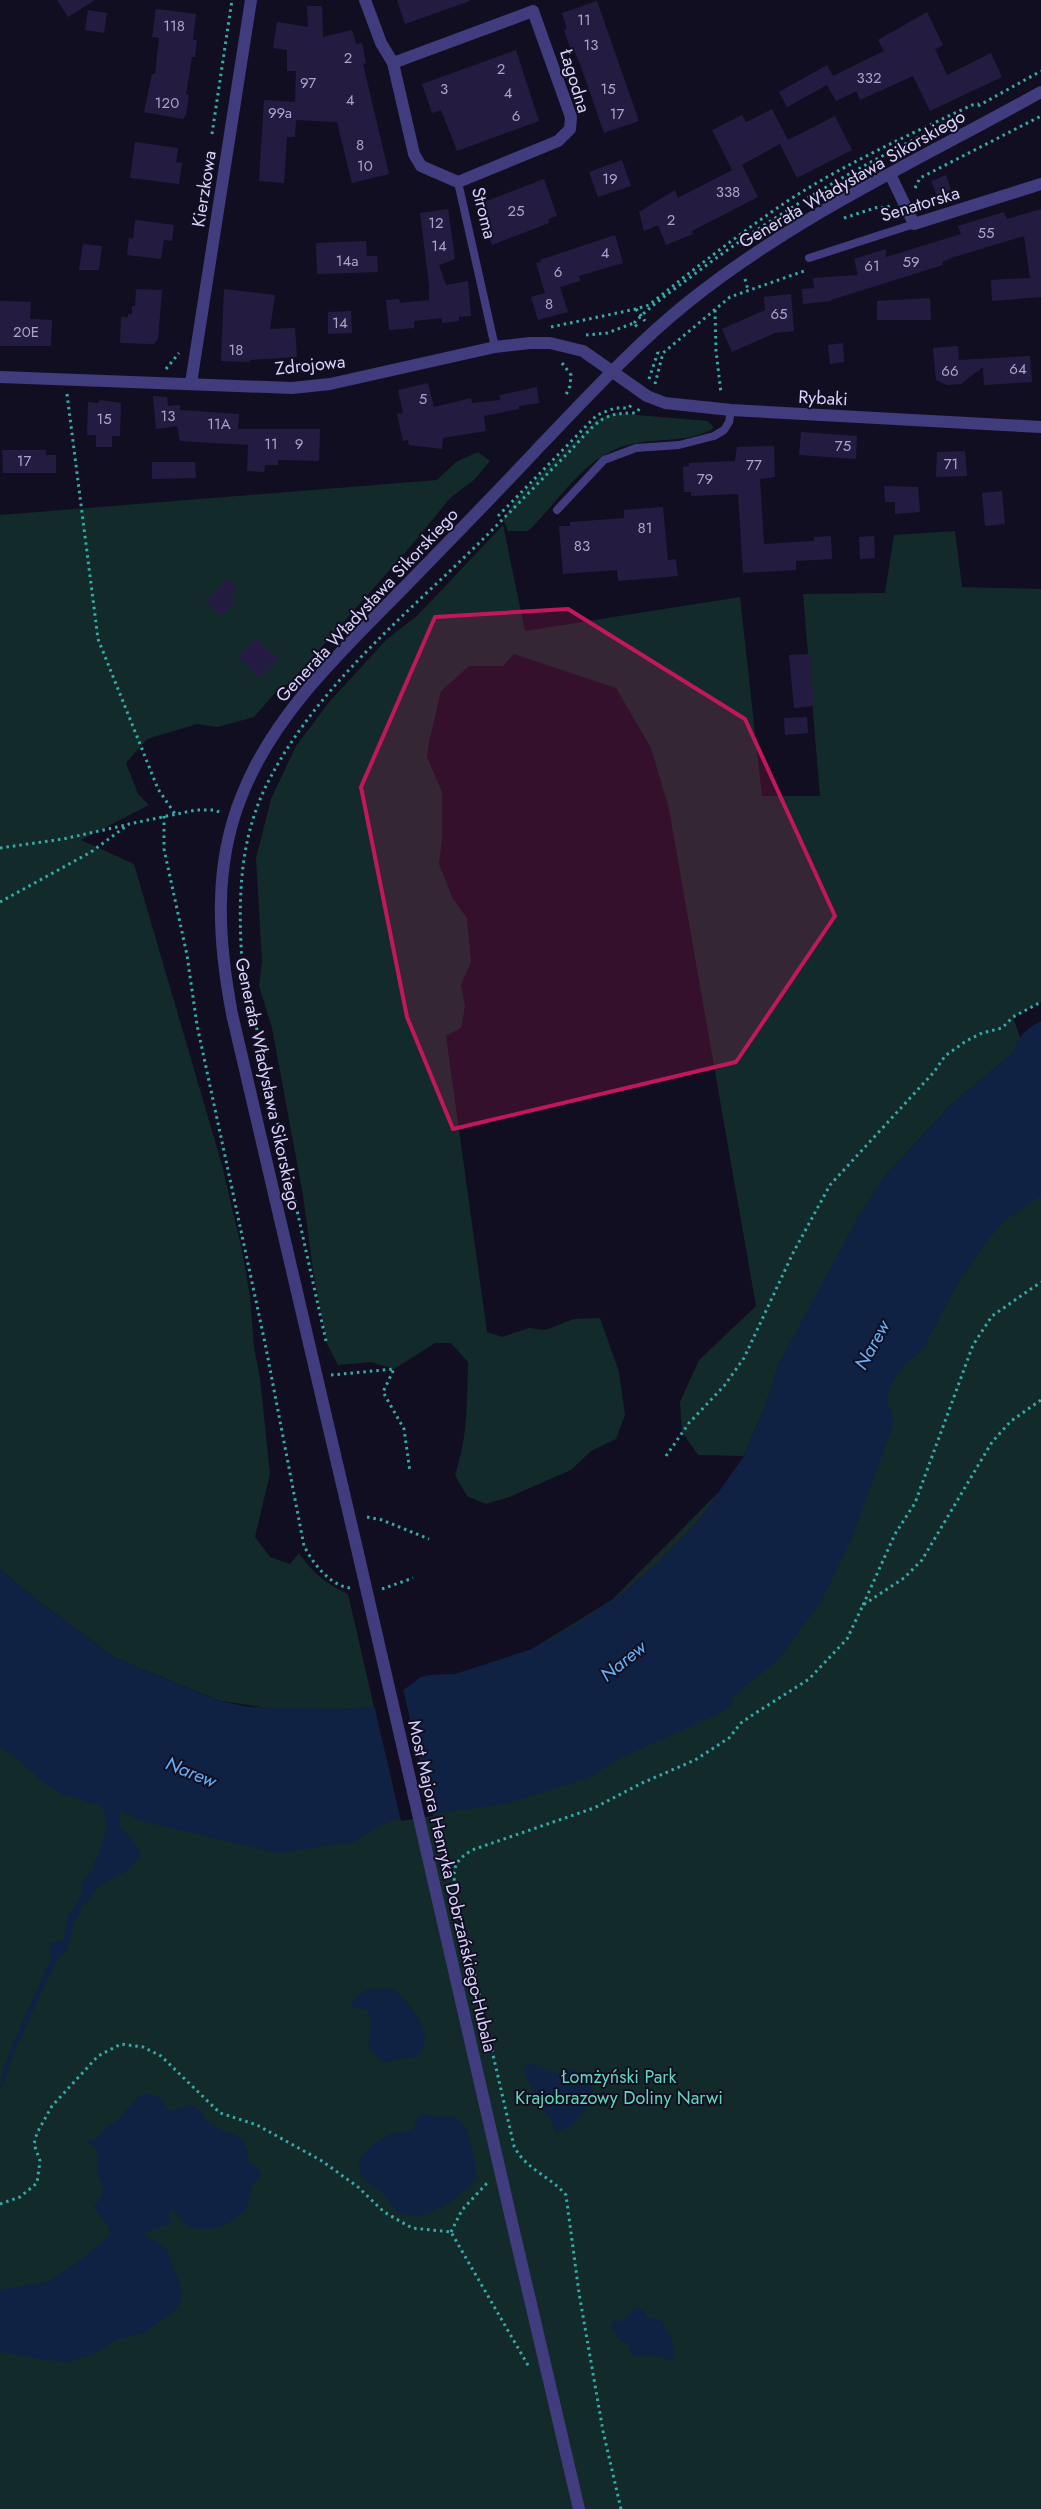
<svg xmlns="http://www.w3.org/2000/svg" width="1041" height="2509" font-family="Jost,sans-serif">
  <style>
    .green { fill: #122a2a }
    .water { fill: #102243 }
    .pier { fill: #120e21 }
    .building { fill: #241c40 }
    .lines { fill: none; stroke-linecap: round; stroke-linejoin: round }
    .path { stroke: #35aca8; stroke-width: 3; stroke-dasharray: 2.5 4; stroke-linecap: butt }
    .service { stroke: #413c7d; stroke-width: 8 }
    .minor { stroke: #413c7d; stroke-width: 12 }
    .tertiary { stroke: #413c7d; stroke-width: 12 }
    .tertiary-bridge { stroke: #413c7d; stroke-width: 12 }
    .marked { fill: #c2185b; fill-opacity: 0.2; stroke: #c2185b; stroke-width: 4; stroke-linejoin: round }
    .labels { text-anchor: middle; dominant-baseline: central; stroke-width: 4; stroke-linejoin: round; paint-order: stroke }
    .number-label { font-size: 15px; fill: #aaa4cd }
    .street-label { font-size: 18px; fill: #d7d1fc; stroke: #120e21 }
    .park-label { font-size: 18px; fill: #61d8be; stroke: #120e21 }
    .water-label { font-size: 19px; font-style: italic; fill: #65aff6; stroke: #120e21 }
  </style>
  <rect width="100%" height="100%" fill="#120e21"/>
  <path class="green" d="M 614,413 L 708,421 L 714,428 C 688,444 657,437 628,445 C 584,456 559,502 528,531 L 508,531 L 503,519 L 516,499 L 596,420 Z
    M 478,452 L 490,461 L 474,480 L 450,498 L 416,540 L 289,684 L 281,686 L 254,717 L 218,727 L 197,724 L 147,739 L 126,763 L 138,794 L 149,805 L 81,840 L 134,864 L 222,1165 L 242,1250 L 250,1297 L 254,1347 L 260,1378 L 270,1474 L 255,1537 L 270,1557 L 290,1564 L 299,1553 C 313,1573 326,1584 348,1594 L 374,1707 L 340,1709 L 276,1709 L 220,1701 L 115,1658 L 33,1597 L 0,1569 L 0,515 L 437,480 L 456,462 Z
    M 503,525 L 525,631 L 740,597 L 762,796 L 820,796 L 803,594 L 885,593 L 894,535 L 955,531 L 962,587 L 1041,589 L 1041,1002 L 1013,1017 L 1020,1038 L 1014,1052 L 950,1106 L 885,1176 L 779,1364 L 764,1409 L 744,1456 L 698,1455 L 682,1432 L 680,1402 L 699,1360 L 756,1306 L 669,809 L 651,748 L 616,688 L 514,654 L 503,666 L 469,666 L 441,691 L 429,742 L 427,757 L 442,792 L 442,840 L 439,864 L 453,899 L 467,918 L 471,962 L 461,985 L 465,1006 L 461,1028 L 446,1036 L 487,1332 L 502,1337 L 529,1328 L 545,1330 L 574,1319 L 600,1318 L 619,1372 L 625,1415 L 616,1439 L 591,1451 L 571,1470 L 509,1497 L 486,1504 L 467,1496 L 455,1475 C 468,1438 467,1400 468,1362 L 451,1343 L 435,1343 L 394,1369 L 371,1362 L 338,1365 L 327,1344 L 313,1270 L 303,1195 L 272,1028 L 259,986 L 262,961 L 256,858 L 271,799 L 296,746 L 330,701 L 387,639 L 418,615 Z
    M 1041,1104 L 1041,2509 L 0,2509 L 0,1616 L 276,1734 L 450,1700 L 613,1599 L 765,1445 Z"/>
  <path class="water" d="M 1041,1021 L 1041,1196 L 1004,1221 L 986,1242 L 958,1283 L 923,1349 L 900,1369 L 891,1384 L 887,1402 L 892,1412 L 893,1425 L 852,1538 L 820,1603 L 778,1660 L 732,1697 L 733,1705 L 718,1714 L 614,1761 L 589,1778 L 505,1804 L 395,1819 L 375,1828 L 355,1842 L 278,1853 L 141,1821 L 119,1811 L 120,1827 L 138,1847 L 141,1856 L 127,1871 L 100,1885 L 83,1906 L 74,1924 L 67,1950 L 60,1956 L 43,1988 L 10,2062 L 5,2081 L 0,2091 L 3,2069 L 15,2039 L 51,1958 L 49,1943 L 63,1940 L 68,1915 L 74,1909 L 81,1894 L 83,1880 L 95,1868 L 93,1865 C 102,1851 114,1814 98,1803 C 85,1805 77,1794 63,1795 L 43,1782 L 15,1756 L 0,1748 L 0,1569 L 33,1597 L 115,1658 L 220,1701 L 249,1707 L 340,1709 L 382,1706 L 421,1677 L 429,1675 L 455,1674 L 529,1650 L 554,1638 L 620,1595 L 657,1563 L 699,1520 L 744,1456 L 764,1409 L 779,1364 L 857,1219 L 885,1176 L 950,1106 L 1014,1052 C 1017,1037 1027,1028 1041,1021 Z
    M 369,1989 L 394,1989 C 406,2000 422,2019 425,2036 C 426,2044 421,2052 416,2058 L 395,2059 L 384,2063 L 371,2050 L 368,2042 C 372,2030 371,2022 368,2010 L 350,2007 L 357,1996 Z
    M 530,2063 L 558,2074 C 570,2065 579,2071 590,2078 L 595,2099 C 580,2111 578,2129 555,2132 L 551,2119 L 538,2104 L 537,2095 L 528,2082 L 524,2068 Z
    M 148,2093 L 160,2098 L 169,2110 L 175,2110 L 190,2104 C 200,2109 204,2114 208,2124 L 242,2138 L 248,2152 L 248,2162 C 267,2176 262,2172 250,2188 C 255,2217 213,2237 189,2226 C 180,2222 180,2215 173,2210 L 169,2212 L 170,2224 L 144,2233 L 145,2236 L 166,2248 L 182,2290 L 181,2301 L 174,2311 L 144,2333 L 118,2339 L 93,2354 L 67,2363 L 0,2352 L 0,2290 L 47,2282 L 79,2261 L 109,2236 L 109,2228 L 94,2207 C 98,2202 102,2197 103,2190 C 103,2185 101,2183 99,2179 C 95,2167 105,2146 86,2143 L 87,2140 L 96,2140 L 107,2126 L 117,2121 L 137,2098 Z
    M 425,2114 C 435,2118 446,2115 456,2118 C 471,2124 475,2163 477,2178 C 464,2194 431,2219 409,2216 C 406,2216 398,2212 395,2210 C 390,2205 387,2197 381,2192 C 376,2186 368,2184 363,2178 C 359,2173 358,2165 360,2160 C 363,2151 383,2136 392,2134 C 400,2132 406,2133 414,2128 L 416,2120 Z
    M 637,2308 L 646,2311 L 645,2317 L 661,2320 L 672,2339 L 674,2362 L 662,2357 L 634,2355 L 629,2351 L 629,2344 L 619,2340 L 610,2326 L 614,2320 L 620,2322 Z"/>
  <path class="pier" d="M 403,1689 L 433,1816 L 401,1821 L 374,1705 L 381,1704 Z"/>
  <path class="building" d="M 57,0 L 95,0 L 68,17 Z
    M 397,0 L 469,0 L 470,1 L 405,24 Z
    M 597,1 L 639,121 L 604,133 L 580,64 L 574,50 L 571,51 L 564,30 L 567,28 L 562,13 Z
    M 307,6 L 322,6 L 323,37 L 352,30 L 356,44 L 362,43 L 366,63 L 363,64 L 389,174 L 352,183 L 337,122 L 296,120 L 295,137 L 287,137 L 284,183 L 259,181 L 264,100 L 295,102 L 296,71 L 287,71 L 287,50 L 273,48 L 277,22 L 308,27 Z
    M 156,9 L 196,14 L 193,40 L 197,40 L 195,57 L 192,57 L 186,94 L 189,95 L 186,115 L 183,119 L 144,112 L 152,74 L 155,74 L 159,38 L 152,37 Z
    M 88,10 L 107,13 L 104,33 L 85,30 Z
    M 927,12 L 943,45 L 935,49 L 947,75 L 991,53 L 1002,77 L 930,111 L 913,76 L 860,100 L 856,91 L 836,101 L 827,85 L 787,107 L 779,92 L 827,65 L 833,76 L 884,51 L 878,40 Z
    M 516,50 L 539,121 L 457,151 L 441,110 L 432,113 L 422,84 Z
    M 772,109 L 788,140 L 835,116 L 852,150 L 797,178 L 780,144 L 732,170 L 712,130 L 742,115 L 746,122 Z
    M 135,142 L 178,148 L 176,162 L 182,163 L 179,184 L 130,178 Z
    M 622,160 L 631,186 L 598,197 L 589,172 Z
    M 742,165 L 758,197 L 692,231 L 693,234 L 666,245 L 658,225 L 644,231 L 639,212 L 675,190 L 678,198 Z
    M 946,175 L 951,190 L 937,196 L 931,181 Z
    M 544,179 L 557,216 L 548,219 L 549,223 L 492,245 L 476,205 Z
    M 448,209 L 455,259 L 439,265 L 446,285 L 468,281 L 471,316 L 459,317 L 459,321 L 442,323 L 442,318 L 414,321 L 414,328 L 389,330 L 386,300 L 399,299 L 400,303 L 429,300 L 429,285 L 420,213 Z
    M 1041,209 L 1041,297 L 992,301 L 991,280 L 1030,278 L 1024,236 L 951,258 L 942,262 L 943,265 L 831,300 L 831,301 L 803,304 L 802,289 L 814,288 L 813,278 L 858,275 L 854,259 L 886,249 L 886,257 L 961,234 L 958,226 L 1004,212 L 1007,219 Z
    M 135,220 L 174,225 L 172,241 L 164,240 L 161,259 L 127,255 L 129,238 L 133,239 Z
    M 615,235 L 623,263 L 579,276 L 580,281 L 560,287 L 568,312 L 538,320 L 531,297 L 545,293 L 536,263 L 541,262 L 540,260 Z
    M 366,241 L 367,256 L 377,256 L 378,272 L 317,274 L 316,243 Z
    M 83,244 L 102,246 L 99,270 L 79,270 Z
    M 136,289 L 162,290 L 158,339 L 154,344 L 120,343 L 121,317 L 128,317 L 128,314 L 132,314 L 132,306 L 135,306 Z
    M 224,289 L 275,295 L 270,329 L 295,328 L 297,357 L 250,360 L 250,362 L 221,361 Z
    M 791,294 L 794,331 L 775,333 L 732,352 L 722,329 L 765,310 L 764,297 Z
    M 930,298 L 931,320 L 877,320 L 877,301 Z
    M 0,301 L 31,302 L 30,319 L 52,320 L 51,346 L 0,346 Z
    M 351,311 L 352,333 L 328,334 L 328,312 Z
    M 843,343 L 844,362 L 830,364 L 828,345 Z
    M 958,346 L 959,360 L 1030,356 L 1032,382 L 984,385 L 983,367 L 961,384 L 947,385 L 936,380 L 933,348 Z
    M 428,383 L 434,407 L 471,398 L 472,403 L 500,400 L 500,395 L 537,387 L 539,403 L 519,406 L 519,409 L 484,416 L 486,431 L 443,438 L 442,449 L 409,445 L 408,440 L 403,441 L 397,414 L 403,413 L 398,390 Z
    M 153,396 L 167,397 L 168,406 L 180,405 L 180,410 L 239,414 L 238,429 L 320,429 L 319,461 L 278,460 L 278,465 L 265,465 L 264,472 L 247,471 L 248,445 L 180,441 L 177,426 L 156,429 Z
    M 100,400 L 121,403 L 120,436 L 112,436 L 112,447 L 96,447 L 96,435 L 87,435 L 88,402 L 98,403 Z
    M 801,432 L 857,436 L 856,459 L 799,455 Z
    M 774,446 L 775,477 L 760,479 L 764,544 L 814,541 L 814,537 L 831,536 L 832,559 L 796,561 L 796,570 L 743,573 L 738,494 L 691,496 L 691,492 L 684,492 L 683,467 L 689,466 L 689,463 L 735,461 L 737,447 Z
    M 2,450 L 46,450 L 46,455 L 56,455 L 56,473 L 3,473 Z
    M 965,451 L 967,476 L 936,477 L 937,452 Z
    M 152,462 L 195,462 L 196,478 L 152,479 Z
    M 884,486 L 918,487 L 920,512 L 895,514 L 895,502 L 885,502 Z
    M 1002,491 L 1005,524 L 985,526 L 982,493 Z
    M 663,507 L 668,560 L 676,559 L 678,576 L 618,581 L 617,570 L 563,574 L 559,526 L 570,526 L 570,522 L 624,518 L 624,510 Z
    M 874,536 L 875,558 L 860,559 L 859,537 Z
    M 227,578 L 238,588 L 230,597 L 235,602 L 222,616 L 205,603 Z
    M 256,638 L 279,659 L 260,679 L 237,657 Z
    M 810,654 L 814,706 L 794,708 L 789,655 Z
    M 807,717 L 808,733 L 785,735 L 784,718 Z"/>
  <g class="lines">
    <path class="path" d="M 978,106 L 1041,71
      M 212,134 L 232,0
      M 915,188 L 920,178 L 1041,116
      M 844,218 L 878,207 L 886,208 L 891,205
      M 745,279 L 748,290
      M 636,309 L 645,321
      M 715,310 L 716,351 L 721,393
      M 634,323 C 652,304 675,289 696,273 C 778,211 866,162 958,118
      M 551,327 L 636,309 L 649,305 C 694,269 739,234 786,202 C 844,164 909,135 972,105 L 979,104
      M 586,335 L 607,333 L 634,323 L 638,328
      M 562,363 L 571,375 L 570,386 L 566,395
      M 166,369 L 179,353
      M 649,379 L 658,352 L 657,350
      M 655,384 L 663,353 L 730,297 L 807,270
      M 67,394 L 98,639 L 158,789 L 175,814
      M 498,516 L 597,415 L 615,408 L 629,408 L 633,402
      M 164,816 L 164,849 L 187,955 L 197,1025 L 265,1343 L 304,1546 C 313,1563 329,1585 350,1588
      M 0,848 L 63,839 L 126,825
      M 0,902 L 91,852 L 129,824 L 196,810 L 214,810 L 222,813
      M 326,1341 L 242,962 C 238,901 239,840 267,784 C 320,679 418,606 499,523 C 522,500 545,476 568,453 C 579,442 590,427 603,419 C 614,413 624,413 636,413 L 640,408
      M 331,1375 L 394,1369 L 383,1392 L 404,1429 L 410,1472
      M 666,1456 L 689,1423 L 724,1386 L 744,1358 L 793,1253 L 830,1185 L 934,1072 L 945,1056 L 966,1041 L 982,1033 L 1002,1028 L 1013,1017 L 1041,1002
      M 367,1517 L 382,1520 L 429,1539
      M 382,1589 L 413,1578
      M 863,1605 L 895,1534 L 915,1503 L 973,1345 L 992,1316 L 1041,1282
      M 0,2204 L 20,2197 L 37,2183 L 40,2161 L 34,2144 L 37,2133 L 52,2106 L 98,2056 L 121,2044 L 143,2047 L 161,2056 L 220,2113 L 257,2125 L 322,2161 L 358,2187 L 384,2212 L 412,2228 L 451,2232 L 529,2367
      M 451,2232 L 462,2210 L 488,2182
      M 621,2509 L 603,2431 L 579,2293 L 566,2195 C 550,2176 525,2169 514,2146 L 455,1890 C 453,1868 453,1862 472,1850 L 594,1808 L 642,1783 L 695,1760 L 729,1738 L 741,1723 L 754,1714 L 809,1679 L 847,1639 L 863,1605 L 904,1578 L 922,1560 L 992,1442 L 1011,1421 L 1041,1400"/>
    <path class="service" d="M 458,182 L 495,347
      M 809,258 L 914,224
      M 557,510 L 604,460 L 636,448 L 679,445 L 714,436 L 724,430 L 729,422 L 731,410"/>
    <path class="minor" d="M 365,0 L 381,43 L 393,63 L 414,154 L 421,166 L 458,182 L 558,141 L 570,129 L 571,117 L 533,11 L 393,63
      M 890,174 L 914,224 L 1041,184
      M 191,383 L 251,0"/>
    <path class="tertiary" d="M 0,377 L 292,388 L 330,384 L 495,347 L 530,343 L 550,343 L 583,351 L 647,396 L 665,403 L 731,410 L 1041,427
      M 358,1553 L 232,1014 C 218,940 213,866 242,795 C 277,706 355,639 420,571 C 461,529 502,487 542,444 C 589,395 635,345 687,303 C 795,216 921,159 1041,92
      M 513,2227 L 579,2509"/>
    <path class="tertiary-bridge" d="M 358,1553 L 513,2227"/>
  </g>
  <path class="marked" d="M 568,609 L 745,719 L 835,916 L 736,1062 L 453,1129 L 407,1017 L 361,787 L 435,617 Z"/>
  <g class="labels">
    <g class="number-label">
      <text x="584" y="20">11</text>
      <text x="174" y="26">118</text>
      <text x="591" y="45">13</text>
      <text x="348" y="58">2</text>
      <text x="501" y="69">2</text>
      <text x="869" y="78">332</text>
      <text x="308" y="83">97</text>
      <text x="444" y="89">3</text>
      <text x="608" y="89">15</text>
      <text x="508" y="93">4</text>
      <text x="350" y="100">4</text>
      <text x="167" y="103">120</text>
      <text x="280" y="113">99a</text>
      <text x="617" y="114">17</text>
      <text x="516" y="116">6</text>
      <text x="360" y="145">8</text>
      <text x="365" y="166">10</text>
      <text x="610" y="179">19</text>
      <text x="728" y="192">338</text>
      <text x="516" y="211">25</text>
      <text x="671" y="220">2</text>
      <text x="436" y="223">12</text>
      <text x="986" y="233">55</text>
      <text x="439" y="246">14</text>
      <text x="605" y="253">4</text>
      <text x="347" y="261">14a</text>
      <text x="911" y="262">59</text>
      <text x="872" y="266">61</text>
      <text x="558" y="272">6</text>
      <text x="549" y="304">8</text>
      <text x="779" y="314">65</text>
      <text x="340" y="323">14</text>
      <text x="26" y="332">20E</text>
      <text x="236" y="350">18</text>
      <text x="1018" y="369">64</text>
      <text x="950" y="371">66</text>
      <text x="423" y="399">5</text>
      <text x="168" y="416">13</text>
      <text x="104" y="419">15</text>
      <text x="219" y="424">11A</text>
      <text x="271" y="444">11</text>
      <text x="299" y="444">9</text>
      <text x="843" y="446">75</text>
      <text x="24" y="461">17</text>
      <text x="951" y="464">71</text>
      <text x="754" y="465">77</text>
      <text x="705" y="479">79</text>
      <text x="645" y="528">81</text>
      <text x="582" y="546">83</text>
    </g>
    <g class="street-label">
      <text transform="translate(575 81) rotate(73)">Łagodna</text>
      <text transform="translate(852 179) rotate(-30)">Generała Władysława Sikorskiego</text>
      <text transform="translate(204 189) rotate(-81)">Kierzkowa</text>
      <text transform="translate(920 204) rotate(-17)">Senatorska</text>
      <text transform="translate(484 213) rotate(76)">Stroma</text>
      <text transform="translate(310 365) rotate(-6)">Zdrojowa</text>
      <text transform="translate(823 398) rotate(3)">Rybaki</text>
      <text transform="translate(367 605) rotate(-47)">Generała Władysława Sikorskiego</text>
      <text transform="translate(268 1084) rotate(78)">Generała Władysława Sikorskiego</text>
      <text transform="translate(452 1886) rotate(77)">Most Majora Henryka Dobrzańskiego-Hubala</text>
    </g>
    <g class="park-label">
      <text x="619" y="2077">Łomżyński Park<tspan x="619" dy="21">Krajobrazowy Doliny Narwi</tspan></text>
    </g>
    <g class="water-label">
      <text transform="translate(872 1345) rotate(-61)">Narew</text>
      <text transform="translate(623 1661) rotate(-39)">Narew</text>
      <text transform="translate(191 1772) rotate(22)">Narew</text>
    </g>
  </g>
</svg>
